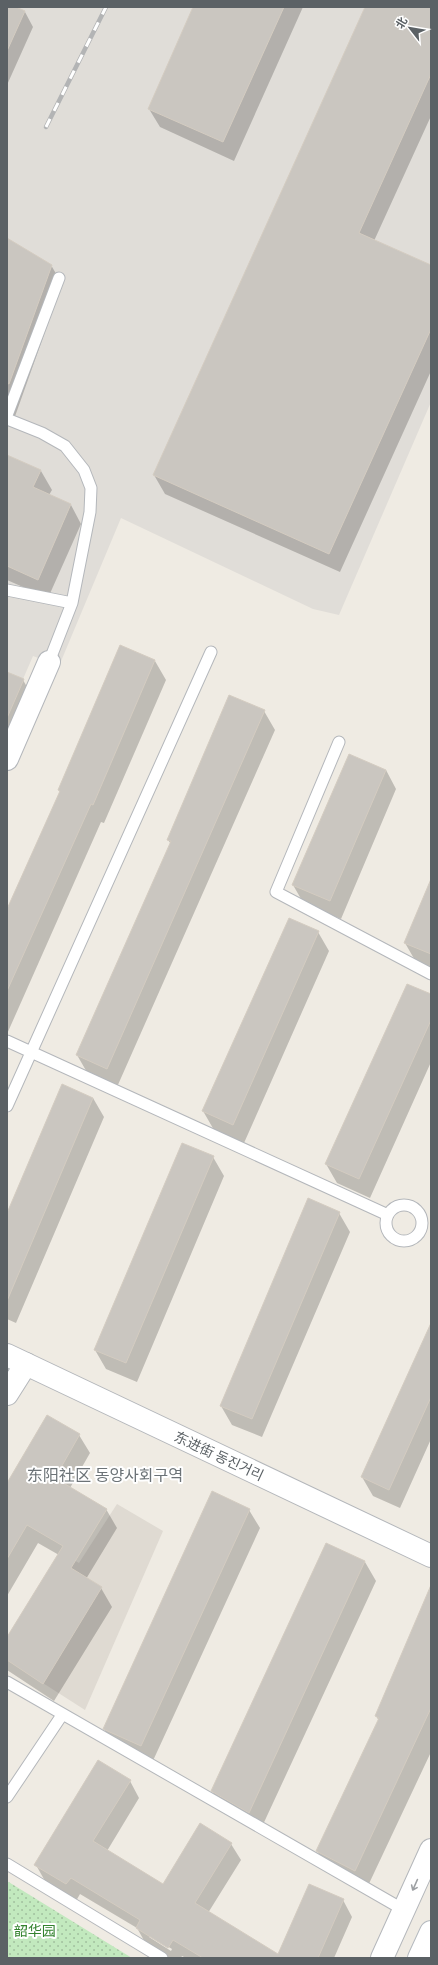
<svg xmlns="http://www.w3.org/2000/svg" width="438" height="1965" font-family="Ubuntu,'Noto Sans SC','Noto Sans KR',sans-serif">
  <style>
    .industrial { fill: #e0ddd8 }
    .education { fill: #dfdad2 }
    .park { fill: url(#park-dots) }
    .shadow { fill: #0003; fill-rule: evenodd }
    .building { fill: #cac6c0; stroke: #d4ccc1 }
    .lines { fill: none; stroke-linecap: round; stroke-linejoin: round }
    .service-casing { stroke: #b4b7bb; stroke-width: 13 }
    .minor-casing { stroke: #b4b7bb; stroke-width: 24 }
    .tertiary-casing { stroke: #b4b7bb; stroke-width: 24 }
    .secondary-casing { stroke: #b5babf; stroke-width: 24 }
    .service { stroke: #fff; stroke-width: 11 }
    .minor { stroke: #fff; stroke-width: 22 }
    .tertiary { stroke: #fff; stroke-width: 22 }
    .secondary { stroke: #fff; stroke-width: 22 }
    .rail-casing { stroke: #b3b4b5; stroke-width: 4.5 }
    .rail { stroke: #fff; stroke-width: 3; stroke-dasharray: 9; stroke-linecap: butt }
    .oneway { stroke: #9da0a3 }
    .labels { text-anchor: middle; dominant-baseline: central; stroke-width: 4; stroke-linejoin: round; paint-order: stroke }
    .street-label { font-size: 14px; fill: #5b6165; stroke: #fff }
    .park-label { font-size: 14px; fill: #33822e; stroke: #fff }
    .quarter-label { font-size: 16px; fill: #6c7377; stroke: #fff }
  </style>
  <defs>
    <pattern id="park-dots" width="8" height="8" patternUnits="userSpaceOnUse"><rect width="8" height="8" fill="#c2e9be"/><path d="M2 2h.1M6 6h.1" fill="none" stroke="#a1c09e" stroke-width="1.8" stroke-linecap="round"/></pattern>
  </defs>
  <rect width="100%" height="100%" fill="#efebe3"/>
  <path class="industrial" d="M 7,7 L 431,7 L 431,402 L 339,615 L 313,609 L 121,518 L 59,666 L 33,656 L 7,716 Z"/>
  <path class="education" d="M 117,1504 L 163,1531 L 85,1710 L 7,1660 L 7,1637 L 60,1552 L 79,1563 Z"/>
  <path class="park" d="M 7,1881 L 132,1958 L 7,1958 Z"/>
  <path class="shadow" d="M 7,7 L 13,7 L 25,12 L 33,27 L 7,85 Z
    M 194,7 L 303,7 L 234,161 L 160,127 L 149,109 Z
    M 366,7 L 431,7 L 431,116 L 374,241 L 431,266 L 431,371 L 340,572 L 165,494 L 154,475 Z
    M 7,239 L 51,265 L 62,284 L 13,422 L 7,419 Z
    M 7,456 L 41,471 L 52,490 L 49,495 L 71,505 L 81,524 L 48,598 L 7,580 Z
    M 120,646 L 155,661 L 166,680 L 104,823 L 101,822 L 7,1034 L 7,911 L 60,792 L 59,790 Z
    M 7,673 L 23,680 L 34,699 L 7,763 Z
    M 264,711 L 275,730 L 117,1087 L 88,1074 L 77,1055 L 171,844 L 168,840 Z
    M 386,770 L 396,789 L 341,919 L 304,904 L 293,885 Z
    M 431,881 L 431,968 L 416,962 L 405,943 Z
    M 318,932 L 329,951 L 244,1143 L 214,1130 L 203,1111 Z
    M 431,996 L 431,1062 L 370,1198 L 337,1183 L 326,1164 Z
    M 93,1098 L 104,1117 L 16,1323 L 7,1319 L 7,1215 Z
    M 213,1157 L 224,1176 L 137,1382 L 106,1369 L 95,1350 Z
    M 339,1213 L 350,1232 L 262,1437 L 232,1425 L 221,1406 Z
    M 431,1326 L 431,1439 L 400,1508 L 373,1496 L 362,1477 Z
    M 79,1435 L 90,1453 L 70,1488 L 106,1509 L 117,1528 L 86,1579 L 101,1588 L 112,1607 L 54,1701 L 7,1670 L 7,1639 L 59,1555 L 38,1543 L 7,1596 L 7,1485 Z
    M 249,1510 L 260,1528 L 151,1765 L 115,1748 L 104,1729 Z
    M 326,1544 L 365,1562 L 376,1581 L 260,1831 L 223,1810 L 212,1791 Z
    M 431,1590 L 431,1752 L 366,1890 L 328,1870 L 317,1851 L 379,1721 L 376,1716 Z
    M 130,1781 L 139,1798 L 107,1851 L 163,1885 L 231,1844 L 241,1860 L 208,1913 L 278,1956 L 343,1900 L 352,1917 L 334,1958 L 186,1958 L 182,1956 L 181,1958 L 168,1958 L 146,1944 L 137,1928 L 80,1894 L 76,1901 L 45,1881 L 36,1865 ZM 149,1935 L 172,1949 L 171,1951 L 149,1937 Z"/>
  <path class="building" d="M 7,7 L 16,7 L 25,11 L 7,51 Z
    M 193,7 L 284,7 L 223,142 L 148,109 Z
    M 365,7 L 431,7 L 431,74 L 359,233 L 431,265 L 431,329 L 329,554 L 153,475 Z
    M 7,238 L 52,265 L 9,384 L 7,383 Z
    M 7,455 L 41,470 L 33,487 L 71,504 L 38,580 L 7,566 Z
    M 120,645 L 155,660 L 93,805 L 91,804 L 7,991 L 7,909 L 60,791 L 58,790 Z
    M 7,672 L 24,679 L 7,718 Z
    M 229,695 L 265,710 L 107,1069 L 76,1055 L 171,841 L 167,840 Z
    M 349,754 L 386,770 L 330,901 L 292,885 Z
    M 431,879 L 431,954 L 404,943 Z
    M 289,918 L 319,931 L 233,1125 L 202,1111 Z
    M 407,984 L 431,994 L 431,1020 L 359,1179 L 325,1164 Z
    M 62,1084 L 93,1098 L 7,1301 L 7,1213 Z
    M 182,1143 L 214,1156 L 126,1363 L 94,1350 Z
    M 308,1198 L 340,1212 L 252,1419 L 220,1406 Z
    M 431,1323 L 431,1397 L 389,1490 L 361,1477 Z
    M 47,1415 L 80,1434 L 55,1478 L 107,1509 L 71,1568 L 102,1587 L 43,1684 L 7,1660 L 7,1637 L 63,1546 L 27,1525 L 7,1559 L 7,1483 Z
    M 212,1491 L 250,1509 L 141,1746 L 103,1729 Z
    M 326,1543 L 365,1561 L 249,1813 L 211,1791 Z
    M 431,1585 L 431,1708 L 355,1871 L 316,1851 L 379,1718 L 375,1716 Z
    M 98,1760 L 131,1780 L 93,1841 L 163,1884 L 200,1823 L 232,1843 L 195,1903 L 278,1954 L 309,1884 L 344,1899 L 318,1958 L 203,1958 L 173,1940 L 168,1948 L 136,1928 L 140,1920 L 71,1878 L 66,1884 L 34,1865 Z"/>
  <g class="lines">
    <defs>
      <path id="service" d="M 7,415 L 59,278
        M 7,419 L 42,433 L 65,446 L 84,470 L 91,488 L 90,512 L 72,603 L 49,662
        M 7,590 L 72,603
        M 339,742 L 276,892 L 431,974
        M 7,1041 L 388,1215
        M 7,1106 L 211,652
        M386 1223a18 18 0 1 1 36 0a18 18 0 1 1-36 0Z
        M 7,1682 L 404,1910
        M 7,1797 L 62,1715
        M 7,1864 L 162,1958"/>
      <path id="minor" d="M 7,759 L 49,662
        M 7,1394 L 26,1364"/>
      <path id="tertiary" d="M 7,1355 L 431,1556
        M 382,1958 L 431,1850"/>
      <path id="secondary" d="M 419,1958 L 431,1932"/>
    </defs>
    <use href="#service" class="service-casing"/>
    <use href="#minor" class="minor-casing"/>
    <use href="#tertiary" class="tertiary-casing"/>
    <use href="#secondary" class="secondary-casing"/>
    <use href="#service" class="service"/>
    <use href="#minor" class="minor"/>
    <use href="#tertiary" class="tertiary"/>
    <use href="#secondary" class="secondary"/>
    <defs>
      <path id="rail" d="M 46,127 L 106,7"/>
    </defs>
    <use href="#rail" class="rail-casing"/>
    <use href="#rail" class="rail"/>
  </g>
  <defs><path id="oneway-shaft" d="M-6 0H5M1.5-3L5.5 0L1.5 3" fill="none" stroke-width="1.6" stroke-linecap="round" stroke-linejoin="round"/></defs>
  <use class="oneway" href="#oneway-shaft" transform="translate(415 1885) rotate(114)"/>
  <g class="labels">
    <g class="street-label">
      <text transform="translate(219 1456) rotate(25)">东进街 동진거리</text>
    </g>
    <g class="park-label">
      <text x="35" y="1931">韶华园</text>
    </g>
    <g class="quarter-label">
      <text x="105" y="1475">东阳社区 동양사회구역</text>
    </g>
  </g>
  <rect width="438" height="1965" fill="none" stroke="#5b6165" stroke-width="16"/>
  <g transform="translate(410 28) rotate(301)" stroke="#ffffff" stroke-width="3" paint-order="stroke">
  <path d="M0-3L7 15L0 10L-7 15Z" fill="#5b6165"/>
  <text y="-6" font-size="11" font-weight="bold" text-anchor="middle" fill="#5b6165">北</text>
  </g>
</svg>
